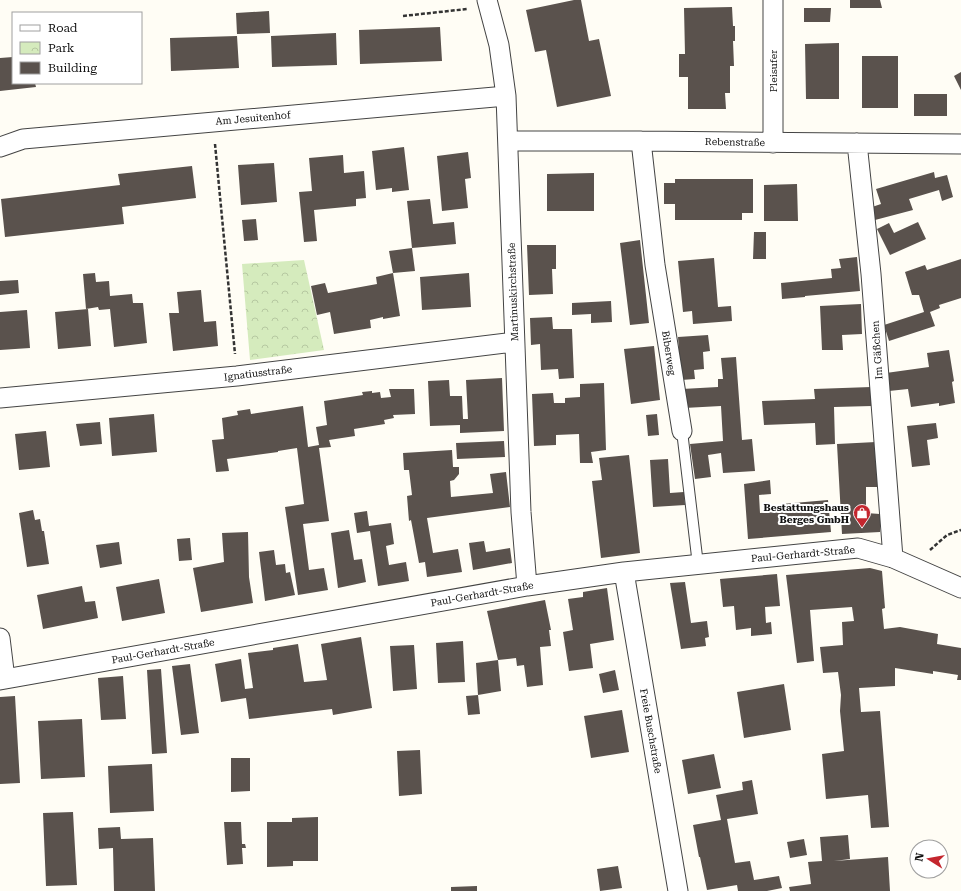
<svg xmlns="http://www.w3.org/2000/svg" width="961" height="891" font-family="'Roboto Serif',serif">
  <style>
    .park { fill: url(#park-crowns) }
    .building { fill: #5a524d }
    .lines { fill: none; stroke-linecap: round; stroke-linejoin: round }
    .service-casing { stroke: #444; stroke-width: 12 }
    .minor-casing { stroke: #444; stroke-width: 21 }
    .path { stroke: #333; stroke-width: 2.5; stroke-dasharray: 4 2; stroke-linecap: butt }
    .service { stroke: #fff; stroke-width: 10 }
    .minor { stroke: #fff; stroke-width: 19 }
    .labels { text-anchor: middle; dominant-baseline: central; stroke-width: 4; stroke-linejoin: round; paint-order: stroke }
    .street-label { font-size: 10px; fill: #111; stroke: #fff }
    .poi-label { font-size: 10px; font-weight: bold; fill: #111; stroke: #fff; text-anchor: end }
  </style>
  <defs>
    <pattern id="park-crowns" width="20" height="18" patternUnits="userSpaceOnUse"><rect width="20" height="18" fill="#d5ebbd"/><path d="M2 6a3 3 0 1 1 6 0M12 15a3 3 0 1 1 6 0" fill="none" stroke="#b6c8a1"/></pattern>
  </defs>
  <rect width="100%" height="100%" fill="#fffdf5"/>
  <path class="park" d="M 304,260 L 324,350 L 250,360 L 242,264 Z"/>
  <path class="building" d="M 574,0 L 581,0 L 589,41 L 599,39 L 611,96 L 557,107 L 546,50 L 535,52 L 526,10 Z
    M 850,0 L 880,0 L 882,8 L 850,8 Z
    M 732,7 L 733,26 L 735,26 L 735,41 L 733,41 L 734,66 L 730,66 L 730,93 L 725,93 L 726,109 L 688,109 L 688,77 L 679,77 L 679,54 L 685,54 L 684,8 Z
    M 804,8 L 831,8 L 830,22 L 804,22 Z
    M 269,11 L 270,33 L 237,34 L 236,13 Z
    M 440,27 L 442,61 L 360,64 L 359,30 Z
    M 336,33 L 337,65 L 272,67 L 271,36 Z
    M 237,36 L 239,68 L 171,71 L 170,38 Z
    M 839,43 L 839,99 L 806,99 L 805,44 Z
    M 862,56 L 898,56 L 898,108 L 862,108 Z
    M 13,57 L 13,83 L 35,83 L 36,87 L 0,91 L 0,58 Z
    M 961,72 L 961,90 L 954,76 Z
    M 914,94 L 947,94 L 947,116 L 914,116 Z
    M 404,147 L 409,190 L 392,192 L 392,188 L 376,190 L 372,151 Z
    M 468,152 L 471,178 L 465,179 L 468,208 L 442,211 L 437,156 Z
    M 343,155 L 344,173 L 364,171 L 366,198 L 356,199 L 356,206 L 314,210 L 317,241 L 304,242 L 299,192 L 312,191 L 309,158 Z
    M 274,163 L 277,202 L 241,205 L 238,165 Z
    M 192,166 L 196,198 L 122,207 L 124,224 L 5,237 L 1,199 L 120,185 L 118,174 Z
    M 934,172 L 935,178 L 947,175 L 953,197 L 942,201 L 939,190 L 909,199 L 913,210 L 875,220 L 872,207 L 881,204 L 876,189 Z
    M 594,173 L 594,211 L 547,211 L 547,174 Z
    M 675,179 L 753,179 L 753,213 L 742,213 L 742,220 L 675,220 L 675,204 L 664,204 L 664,183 L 675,183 Z
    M 797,184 L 798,221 L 764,221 L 764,185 Z
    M 430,199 L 433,224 L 454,222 L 456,244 L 412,248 L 407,201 Z
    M 256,219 L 258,240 L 244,241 L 242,220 Z
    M 918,222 L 926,239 L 890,255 L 877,229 L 889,223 L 894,233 Z
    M 754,232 L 766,232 L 766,259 L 753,259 Z
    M 640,240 L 649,323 L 630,325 L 620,243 Z
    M 527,245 L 556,245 L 556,269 L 552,269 L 553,294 L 529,295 Z
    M 412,248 L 415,271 L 393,273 L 400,316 L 383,319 L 383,317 L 370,320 L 371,328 L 334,334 L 330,312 L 317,315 L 311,286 L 325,283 L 328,293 L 377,284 L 376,277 L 393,273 L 389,251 Z
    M 857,257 L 860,291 L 805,296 L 805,297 L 782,299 L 781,283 L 832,278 L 831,269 L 841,268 L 839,259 Z
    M 714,258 L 718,307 L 731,306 L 732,321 L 693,324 L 692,311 L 683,312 L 678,261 Z
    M 961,259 L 961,298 L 939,305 L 940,308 L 930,312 L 935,326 L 889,341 L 884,325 L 924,312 L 919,295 L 912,295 L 905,272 L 925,265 L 927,270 Z
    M 95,273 L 96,282 L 109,281 L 110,296 L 132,294 L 133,303 L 143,303 L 147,343 L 114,347 L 110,309 L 99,310 L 98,307 L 86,309 L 83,274 Z
    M 469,273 L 471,307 L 422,310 L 420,277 Z
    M 18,280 L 19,293 L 0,295 L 0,281 Z
    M 201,290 L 204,322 L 216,321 L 218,346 L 173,351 L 169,313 L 179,313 L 177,292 Z
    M 611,301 L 612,322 L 591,323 L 591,314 L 572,315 L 572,303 Z
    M 861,304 L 862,334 L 842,335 L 843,350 L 822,350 L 820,306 Z
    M 88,309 L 91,346 L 58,349 L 55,312 Z
    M 27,310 L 30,348 L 0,350 L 0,312 Z
    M 552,317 L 553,329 L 572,329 L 574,378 L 559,379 L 558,369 L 541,370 L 540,344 L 531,345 L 530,318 Z
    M 708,335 L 710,351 L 703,352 L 704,369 L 694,370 L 695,379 L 681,380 L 678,337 Z
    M 654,346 L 660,400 L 631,404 L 624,349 Z
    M 949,350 L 954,381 L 952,382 L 955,403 L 939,406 L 939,403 L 911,407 L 908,389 L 889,391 L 886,373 L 929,367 L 927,353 Z
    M 736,357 L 742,440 L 752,439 L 755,471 L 723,473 L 721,453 L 708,455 L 711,477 L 695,479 L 690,444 L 723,441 L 721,406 L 684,408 L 682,389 L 718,387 L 718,379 L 723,379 L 721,358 Z
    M 502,378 L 504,431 L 460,433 L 460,425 L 430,426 L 428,381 L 449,380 L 450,396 L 462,396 L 463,419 L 468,419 L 466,380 Z
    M 604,383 L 606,450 L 591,452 L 593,463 L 580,463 L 579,434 L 556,435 L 556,445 L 534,446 L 532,394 L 553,393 L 554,403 L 565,403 L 565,398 L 580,397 L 580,384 Z
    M 871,387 L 872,406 L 834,407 L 835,444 L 816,445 L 815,423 L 764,425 L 762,401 L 815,399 L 814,389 Z
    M 389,389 L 414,389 L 415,414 L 393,415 L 394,418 L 384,420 L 385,424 L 354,429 L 355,436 L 329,440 L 331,447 L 319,448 L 329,521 L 303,524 L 309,570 L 324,568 L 328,590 L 298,595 L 285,507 L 304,504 L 297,448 L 278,451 L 278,452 L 227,459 L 229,471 L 216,472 L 212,440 L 224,439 L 222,418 L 238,415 L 237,411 L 250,409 L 251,414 L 303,406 L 308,447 L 319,445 L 316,427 L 327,425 L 324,401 L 363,395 L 362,392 L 372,391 L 372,393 L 380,392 L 381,398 L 391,397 Z
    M 154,414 L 157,452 L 112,456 L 109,418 Z
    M 657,414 L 659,435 L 648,436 L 646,415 Z
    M 100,422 L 102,444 L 80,446 L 76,424 Z
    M 936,423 L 938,438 L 927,440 L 930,465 L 912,467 L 907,426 Z
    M 46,431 L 50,467 L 19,470 L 15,434 Z
    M 504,441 L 505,457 L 457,459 L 456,443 Z
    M 876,442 L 878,487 L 866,487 L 866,513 L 880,514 L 880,532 L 842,534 L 837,444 Z
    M 452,450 L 453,467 L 459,467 L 459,474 L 454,480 L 450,481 L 451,497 L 493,493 L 490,474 L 506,472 L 510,507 L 427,518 L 433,553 L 458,549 L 462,572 L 427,577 L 425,562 L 419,563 L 411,520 L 409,521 L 407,496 L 412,495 L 409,470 L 404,470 L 403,453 Z
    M 629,455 L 640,553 L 601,558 L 592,481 L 602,480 L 599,458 Z
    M 668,459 L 670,493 L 684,492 L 685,505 L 653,507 L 650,460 Z
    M 770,480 L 771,494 L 759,495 L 760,513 L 782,511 L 782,504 L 828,500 L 831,532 L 748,539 L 744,484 Z
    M 33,510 L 35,520 L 40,519 L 42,531 L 44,531 L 49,564 L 27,567 L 19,513 Z
    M 367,511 L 369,526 L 391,523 L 394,544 L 386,546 L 389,565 L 406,562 L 409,581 L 378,586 L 370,531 L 357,533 L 354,513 Z
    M 349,530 L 354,560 L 362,559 L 366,582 L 338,588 L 331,533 Z
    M 248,532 L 249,577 L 253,603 L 201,612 L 193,568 L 224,562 L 222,533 Z
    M 190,538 L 192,560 L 179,561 L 177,539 Z
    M 484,541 L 486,552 L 510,548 L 512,563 L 473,570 L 469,543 Z
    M 119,542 L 122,564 L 100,568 L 96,545 Z
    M 274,550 L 276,565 L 285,564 L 286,573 L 290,572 L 295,595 L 265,601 L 259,552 Z
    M 870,568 L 882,571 L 885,608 L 882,609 L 884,629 L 900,627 L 938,634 L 937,644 L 961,648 L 961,680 L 957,680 L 958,675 L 933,671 L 933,674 L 895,668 L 895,686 L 859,688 L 861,712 L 880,711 L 889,827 L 871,828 L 868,795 L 826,799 L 822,754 L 844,751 L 840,711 L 841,695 L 838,672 L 823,673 L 820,647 L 843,645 L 842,622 L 854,621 L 852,607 L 810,610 L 814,661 L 797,663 L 786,575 Z
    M 777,574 L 780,606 L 765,607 L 766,623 L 771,622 L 772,634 L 751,636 L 751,628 L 736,630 L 734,606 L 723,607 L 720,579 Z
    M 159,579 L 165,613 L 122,621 L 116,587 Z
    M 685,582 L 691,623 L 707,621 L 709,637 L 705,638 L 706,646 L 681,649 L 670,583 Z
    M 82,586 L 85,602 L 95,601 L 98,618 L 43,629 L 37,595 Z
    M 607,588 L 614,640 L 590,644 L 593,668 L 569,671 L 563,632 L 573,630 L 568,599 L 583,597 L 583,592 Z
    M 545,600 L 551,630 L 549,630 L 551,646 L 540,647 L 543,685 L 527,687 L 524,665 L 517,666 L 516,658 L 498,660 L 501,691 L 478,695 L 476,663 L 498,660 L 487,611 Z
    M 361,637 L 372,708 L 333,715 L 332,709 L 249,719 L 246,698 L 221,702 L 215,664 L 241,659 L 245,689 L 253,688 L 248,653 L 273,650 L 273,648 L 298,644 L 304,682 L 327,680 L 321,644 Z
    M 463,641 L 465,682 L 438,683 L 436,643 Z
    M 414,645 L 417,689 L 393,691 L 390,646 Z
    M 190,664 L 199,733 L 181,735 L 172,666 Z
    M 161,669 L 167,753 L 152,754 L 147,670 Z
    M 615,670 L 619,690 L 603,693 L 599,674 Z
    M 123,676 L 126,719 L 101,720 L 98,678 Z
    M 784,684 L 791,730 L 744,738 L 737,692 Z
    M 478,695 L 480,714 L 468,715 L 466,696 Z
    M 15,696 L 20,783 L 0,784 L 0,697 Z
    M 622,710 L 629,752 L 591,758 L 584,716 Z
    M 82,719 L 85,777 L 41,779 L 38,721 Z
    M 420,750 L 422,794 L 399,796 L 397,751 Z
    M 714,754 L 721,788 L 688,794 L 682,760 Z
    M 231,758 L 250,758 L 250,791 L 231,792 Z
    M 152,764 L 154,811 L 110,813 L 108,766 Z
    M 752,780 L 758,814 L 727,819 L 735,863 L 750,861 L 754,880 L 779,876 L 782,888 L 767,891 L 738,891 L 737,885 L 707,890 L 700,857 L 699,857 L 693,825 L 721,820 L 716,795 L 743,790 L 742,782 Z
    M 73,812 L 77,885 L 46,886 L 43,813 Z
    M 318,817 L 318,861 L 293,861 L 293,866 L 267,867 L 267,822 L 292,822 L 292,818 Z
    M 224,822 L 241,822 L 242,844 L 245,844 L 246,848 L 242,848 L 243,864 L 227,865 Z
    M 120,827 L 121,839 L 153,838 L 155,891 L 114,891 L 113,848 L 99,849 L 98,828 Z
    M 848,835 L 850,859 L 834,861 L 888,857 L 890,891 L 790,891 L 789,887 L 811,884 L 808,862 L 822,861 L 820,837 Z
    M 804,839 L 807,855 L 790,858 L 787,842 Z
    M 618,866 L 622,888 L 600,891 L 597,869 Z
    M 477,886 L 477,891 L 451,891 L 451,887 Z"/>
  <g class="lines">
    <defs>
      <path id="service" d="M 682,431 L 698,565"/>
      <path id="minor" d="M 487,0 L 499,45 L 506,96 L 521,512 L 527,586
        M 773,0 L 773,143
        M 509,141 L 641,141 L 961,144
        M 641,141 L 655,265 L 682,431
        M 857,143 L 871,274 L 893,558
        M 0,147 L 23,139 L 506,96
        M 0,398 L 237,376 L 514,342
        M 624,572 L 678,891
        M 0,638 L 5,679
        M 0,680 L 527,586 L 624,572 L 858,548 L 893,558 L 961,588"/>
    </defs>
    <use href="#service" class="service-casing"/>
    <use href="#minor" class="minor-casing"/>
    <path class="path" d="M 403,16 L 467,9
      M 215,144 L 235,354
      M 930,550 L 947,535 L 961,530"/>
    <use href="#service" class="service"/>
    <use href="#minor" class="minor"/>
  </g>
  <defs>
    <symbol id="shop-pin" viewBox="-11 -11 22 30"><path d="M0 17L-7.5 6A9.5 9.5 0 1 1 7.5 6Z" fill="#c4262e" stroke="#fff"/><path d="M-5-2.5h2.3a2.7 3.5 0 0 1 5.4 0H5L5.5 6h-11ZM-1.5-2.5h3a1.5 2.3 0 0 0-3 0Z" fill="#fff"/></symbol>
  </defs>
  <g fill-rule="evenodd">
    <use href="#shop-pin" x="852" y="503" width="20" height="27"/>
  </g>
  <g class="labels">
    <g class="street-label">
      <text transform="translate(773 71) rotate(-90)">Pleisufer</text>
      <text transform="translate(253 118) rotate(-5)">Am Jesuitenhof</text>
      <text transform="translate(735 142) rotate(1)">Rebenstraße</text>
      <text transform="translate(513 292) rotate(-92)">Martinuskirchstraße</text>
      <text transform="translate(877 350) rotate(-94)">Im Gäßchen</text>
      <text transform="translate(669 353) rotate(81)">Biberweg</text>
      <text transform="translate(258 373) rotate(-7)">Ignatiusstraße</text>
      <text transform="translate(803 554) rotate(-5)">Paul-Gerhardt-Straße</text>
      <text transform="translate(482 594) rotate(-10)">Paul-Gerhardt-Straße</text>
      <text transform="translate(163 651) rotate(-10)">Paul-Gerhardt-Straße</text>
      <text transform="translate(651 731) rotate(80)">Freie Buschstraße</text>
    </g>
    <g class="poi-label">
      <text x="849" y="507">Bestattungshaus<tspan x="849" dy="12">Berges GmbH</tspan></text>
    </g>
  </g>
  <rect x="12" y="12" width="130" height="72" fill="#ffffff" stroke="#a0a0a0"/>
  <rect x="20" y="25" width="20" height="6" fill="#ffffff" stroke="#a0a0a0"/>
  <text x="48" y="32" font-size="12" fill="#111111">Road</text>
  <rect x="20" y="42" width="20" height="12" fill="url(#park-crowns)" stroke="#a0a0a0"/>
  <text x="48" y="52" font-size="12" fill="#111111">Park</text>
  <rect x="20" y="62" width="20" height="12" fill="#5a524d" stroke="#a0a0a0"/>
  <text x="48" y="72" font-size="12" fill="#111111">Building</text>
  <g transform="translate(929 859) rotate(281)"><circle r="19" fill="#ffffff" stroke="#a0a0a0"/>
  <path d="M0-3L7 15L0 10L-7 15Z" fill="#c4262e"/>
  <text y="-6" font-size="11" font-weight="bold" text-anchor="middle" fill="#111111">N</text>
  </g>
</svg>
